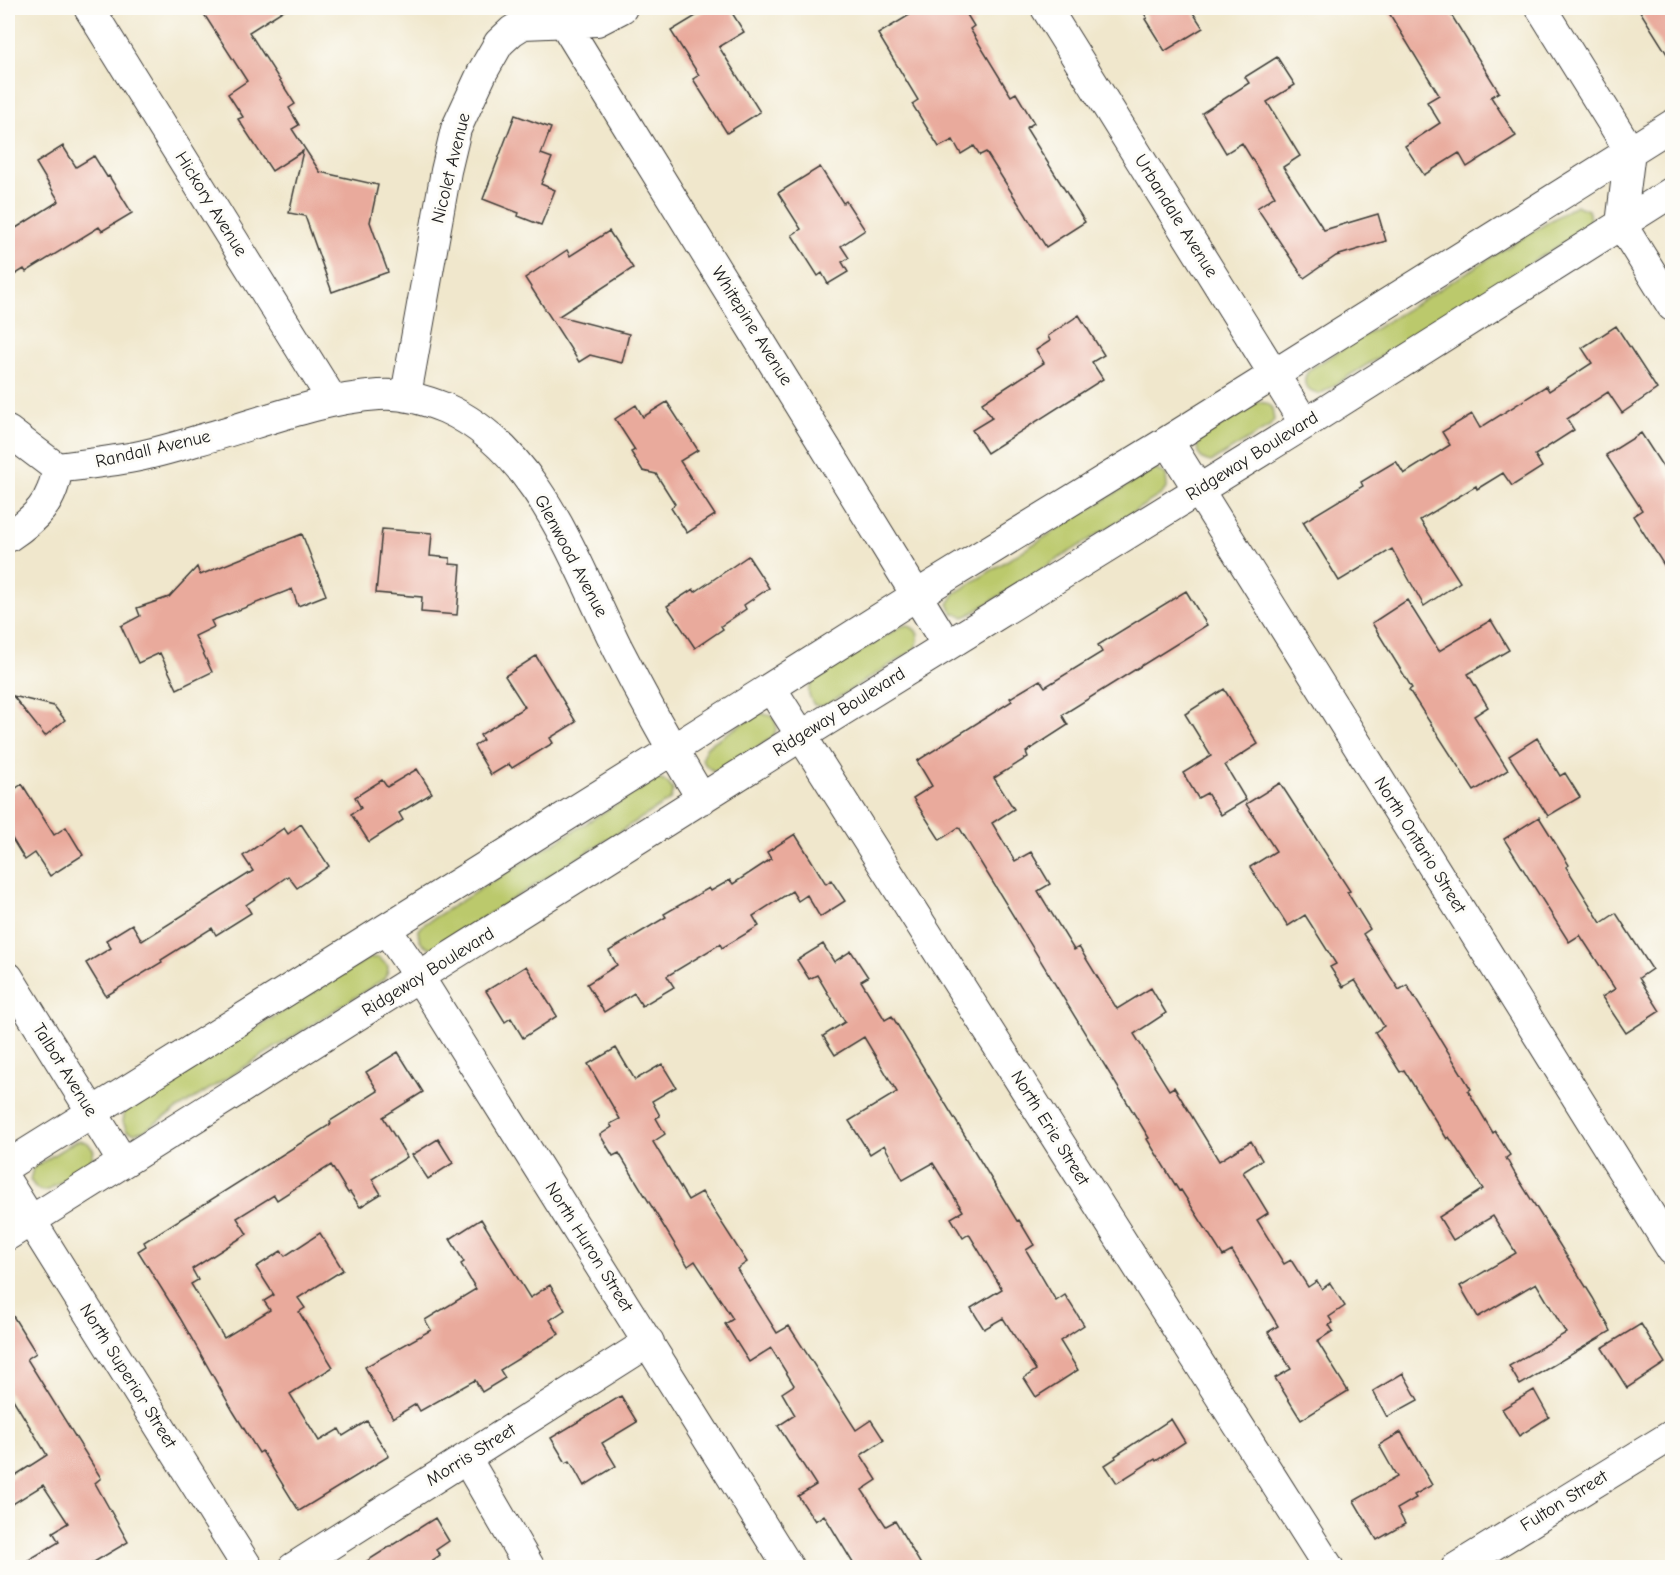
<svg xmlns="http://www.w3.org/2000/svg" width="1680" height="1575" font-family="'Comic Neue',sans-serif">
  <style>
    .green { fill: #bbc96c; stroke: #6c7244; stroke-width: 1.5 }
    .building { fill: #e9aa9c }
    .lines { fill: none; stroke-linecap: round; stroke-linejoin: round }
    .minor-casing { stroke: #3c3a36; stroke-width: 32 }
    .minor { stroke: #fff; stroke-width: 30 }
    .labels { text-anchor: middle; dominant-baseline: central; stroke-width: 6; stroke-linejoin: round; paint-order: stroke }
    .street-label { font-size: 18px; fill: #1c1c1c; stroke: #fdfcf7 }
  </style>
  <rect width="100%" height="100%" fill="#fdfcf7"/>
  <filter id="ink" filterUnits="userSpaceOnUse"><feTurbulence type="fractalNoise" baseFrequency=".0167" numOctaves="2"/><feDisplacementMap in="SourceGraphic" scale="12" xChannelSelector="R" yChannelSelector="G"/><feConvolveMatrix kernelMatrix="1 2 1 2 8 2 1 2 1" color-interpolation-filters="sRGB"/></filter>
  <filter id="wash" filterUnits="userSpaceOnUse"><feTurbulence type="fractalNoise" baseFrequency=".008" numOctaves="4" result="noise"/><feDisplacementMap in="SourceGraphic" scale="24" xChannelSelector="R" yChannelSelector="G"/><feGaussianBlur stdDeviation="1.35" result="paint"/><feColorMatrix in="noise" values="0 0 0 0 0 0 0 0 0 0 0 0 0 0 0 0 0 1.4 0 .05"/><feComposite in="paint" operator="in"/></filter>
  <g filter="url(#wash)">
    <rect width="100%" height="100%" fill="#f0e7cc"/>
    <path class="green" d="M 1576,205 L 1588,210 C 1591,218 1590,222 1584,230 L 1320,394 C 1305,393 1300,380 1310,369 Z
      M 1257,402 L 1266,403 L 1272,407 L 1274,420 L 1269,427 L 1211,462 C 1198,460 1193,448 1202,438 Z
      M 1154,469 L 1166,474 L 1167,487 L 1162,494 L 969,615 L 964,617 L 953,613 L 948,604 L 955,593 Z
      M 907,625 C 920,630 921,639 914,650 L 828,704 L 821,706 L 814,705 C 808,695 806,691 813,681 L 900,627 Z
      M 759,713 L 772,716 C 778,725 778,729 772,738 L 722,769 C 711,773 708,768 702,760 L 707,746 Z
      M 657,779 L 667,782 L 673,790 L 670,800 L 436,947 C 424,950 419,943 418,931 L 424,924 Z
      M 378,957 L 388,966 L 388,971 L 384,979 L 143,1131 L 134,1133 L 127,1131 L 123,1122 L 125,1110 L 367,959 Z
      M 80,1140 L 88,1143 L 94,1151 L 90,1163 L 48,1190 L 42,1191 L 36,1188 L 30,1180 L 33,1168 L 74,1142 Z"/>
    <g id="blocks">
      <path class="building" d="M 200,8 L 287,8 L 249,32 L 295,104 L 289,108 L 299,125 L 292,129 L 320,172 L 378,185 L 370,222 L 388,272 L 332,292 L 305,216 L 289,213 L 303,151 L 272,171 L 238,119 L 243,117 L 228,94 L 247,81 Z
        M 709,8 L 729,8 L 744,32 L 719,47 L 760,112 L 727,133 L 693,79 L 699,75 L 671,31 Z
        M 921,8 L 963,8 L 974,26 L 970,29 L 1011,96 L 1016,93 L 1034,123 L 1026,128 L 1085,222 L 1046,247 L 986,152 L 980,155 L 974,146 L 961,154 L 953,140 L 939,147 L 912,104 L 918,100 L 878,34 Z
        M 1141,8 L 1190,8 L 1203,28 L 1165,51 L 1145,19 L 1147,18 Z
        M 1386,8 L 1447,8 L 1499,92 L 1491,97 L 1516,136 L 1467,167 L 1459,153 L 1424,175 L 1405,146 L 1440,123 L 1427,102 L 1439,95 Z
        M 1638,8 L 1672,8 L 1672,62 Z
        M 1277,57 L 1295,85 L 1267,102 L 1300,156 L 1283,167 L 1324,230 L 1378,214 L 1386,241 L 1336,256 L 1304,278 L 1257,208 L 1275,196 L 1242,143 L 1226,153 L 1202,113 L 1249,83 L 1245,77 Z
        M 515,115 L 551,128 L 541,154 L 552,158 L 541,184 L 555,190 L 541,225 L 518,216 L 519,213 L 483,199 Z
        M 63,146 L 76,167 L 94,156 L 107,177 L 109,176 L 132,213 L 102,231 L 99,227 L 26,272 L 24,269 L 8,279 L 8,233 L 59,201 L 36,163 Z
        M 820,167 L 843,203 L 846,201 L 865,230 L 841,246 L 849,258 L 842,262 L 848,272 L 828,284 L 822,273 L 818,276 L 792,235 L 801,229 L 778,193 Z
        M 609,231 L 633,268 L 559,316 L 629,334 L 622,363 L 590,355 L 579,362 L 525,278 L 567,250 L 570,256 Z
        M 1079,315 L 1104,355 L 1092,362 L 1103,379 L 987,453 L 972,430 L 992,418 L 982,403 L 1044,363 L 1036,350 L 1050,341 L 1048,336 Z
        M 1616,326 L 1657,389 L 1622,413 L 1608,392 L 1567,419 L 1574,430 L 1535,455 L 1542,467 L 1512,486 L 1503,473 L 1477,489 L 1476,486 L 1420,520 L 1460,582 L 1424,606 L 1392,549 L 1339,581 L 1303,522 L 1363,486 L 1361,482 L 1396,461 L 1404,474 L 1450,445 L 1442,432 L 1472,414 L 1480,428 L 1546,386 L 1549,391 L 1592,363 L 1582,348 Z
        M 667,402 L 698,450 L 680,461 L 715,515 L 687,533 L 671,508 L 675,504 L 656,474 L 643,471 L 631,452 L 635,450 L 615,419 L 636,405 L 643,417 Z
        M 1641,433 L 1672,481 L 1672,578 L 1633,516 L 1642,510 L 1606,455 Z
        M 382,529 L 432,533 L 430,556 L 450,558 L 450,564 L 461,565 L 457,615 L 421,612 L 422,597 L 376,593 Z
        M 302,534 L 326,595 L 298,606 L 292,589 L 211,621 L 214,627 L 195,636 L 212,672 L 177,689 L 160,653 L 138,663 L 121,626 L 140,616 L 137,608 L 169,597 L 197,567 L 200,575 Z
        M 748,556 L 769,588 L 744,605 L 746,609 L 721,626 L 723,629 L 695,648 L 667,606 L 693,589 L 695,592 Z
        M 1186,591 L 1207,625 L 1062,715 L 1068,725 L 1026,752 L 1028,757 L 994,778 L 1014,809 L 992,823 L 1015,861 L 1031,852 L 1050,884 L 1038,891 L 1074,950 L 1079,947 L 1117,1009 L 1151,988 L 1166,1013 L 1134,1034 L 1169,1090 L 1174,1087 L 1219,1161 L 1251,1141 L 1262,1160 L 1243,1172 L 1268,1213 L 1257,1220 L 1284,1264 L 1291,1260 L 1308,1287 L 1317,1281 L 1322,1289 L 1330,1283 L 1345,1306 L 1329,1317 L 1333,1323 L 1329,1325 L 1333,1331 L 1317,1341 L 1348,1391 L 1301,1420 L 1275,1378 L 1291,1369 L 1268,1332 L 1278,1326 L 1232,1251 L 1223,1256 L 1181,1190 L 1179,1191 L 1147,1139 L 1149,1138 L 959,827 L 940,840 L 913,798 L 932,786 L 917,761 L 1012,701 L 1010,698 L 1040,680 L 1045,687 L 1102,652 L 1098,645 Z
        M 1407,600 L 1439,651 L 1491,620 L 1509,650 L 1468,674 L 1488,707 L 1474,716 L 1508,770 L 1474,791 L 1409,690 L 1412,688 L 1372,623 Z
        M 536,656 L 576,722 L 550,738 L 553,743 L 512,768 L 509,764 L 491,775 L 474,746 L 483,740 L 480,735 L 525,707 L 505,676 Z
        M 1224,689 L 1258,744 L 1225,765 L 1246,800 L 1221,815 L 1207,793 L 1198,798 L 1183,773 L 1211,756 L 1185,714 Z
        M 13,696 L 54,706 L 65,720 L 45,736 Z
        M 1537,738 L 1560,776 L 1565,773 L 1580,797 L 1548,816 L 1509,756 Z
        M 417,769 L 432,793 L 399,813 L 403,820 L 369,842 L 351,814 L 361,808 L 355,797 L 382,780 L 387,787 Z
        M 1280,783 L 1350,891 L 1347,892 L 1370,929 L 1363,934 L 1399,990 L 1407,985 L 1471,1089 L 1468,1091 L 1493,1133 L 1495,1131 L 1510,1155 L 1506,1158 L 1514,1172 L 1593,1298 L 1611,1331 L 1520,1385 L 1509,1366 L 1566,1333 L 1536,1283 L 1478,1317 L 1460,1286 L 1516,1253 L 1493,1216 L 1453,1240 L 1439,1217 L 1483,1189 L 1449,1137 L 1447,1139 L 1404,1070 L 1400,1072 L 1375,1032 L 1384,1026 L 1355,980 L 1343,987 L 1330,967 L 1336,964 L 1305,915 L 1288,926 L 1250,867 L 1276,851 L 1246,804 Z
        M 22,784 L 54,835 L 66,827 L 83,855 L 50,876 L 35,853 L 25,860 L 8,832 L 8,794 Z
        M 1539,817 L 1569,865 L 1566,867 L 1601,923 L 1616,913 L 1652,969 L 1639,978 L 1660,1011 L 1626,1033 L 1602,997 L 1615,989 L 1580,935 L 1569,942 L 1504,839 Z
        M 301,824 L 329,866 L 297,888 L 288,876 L 246,905 L 251,913 L 216,935 L 212,928 L 161,960 L 162,962 L 106,996 L 86,963 L 111,948 L 106,940 L 132,924 L 142,941 L 253,871 L 243,856 L 284,828 L 288,834 Z
        M 795,834 L 826,884 L 831,880 L 845,901 L 820,917 L 807,895 L 798,901 L 792,891 L 753,916 L 759,926 L 722,948 L 720,944 L 667,976 L 674,987 L 642,1006 L 634,993 L 604,1012 L 587,984 L 617,965 L 609,951 L 666,917 L 664,914 L 709,888 L 711,891 L 730,880 L 733,884 L 771,859 L 767,852 Z
        M 823,944 L 834,962 L 851,951 L 868,977 L 861,981 L 885,1020 L 892,1016 L 1017,1221 L 1019,1220 L 1034,1245 L 1026,1250 L 1056,1301 L 1065,1295 L 1084,1325 L 1060,1341 L 1078,1370 L 1036,1397 L 1024,1378 L 1036,1370 L 1003,1318 L 984,1329 L 971,1308 L 1002,1289 L 969,1234 L 963,1238 L 951,1218 L 963,1211 L 933,1163 L 903,1180 L 884,1145 L 870,1154 L 849,1121 L 897,1092 L 864,1037 L 835,1055 L 823,1036 L 845,1022 L 817,975 L 809,979 L 797,960 Z
        M 526,966 L 557,1016 L 523,1038 L 511,1018 L 505,1022 L 486,991 Z
        M 616,1048 L 635,1080 L 662,1064 L 676,1087 L 652,1101 L 660,1116 L 656,1118 L 665,1134 L 653,1142 L 688,1200 L 702,1192 L 747,1262 L 737,1269 L 777,1333 L 789,1326 L 856,1430 L 871,1420 L 884,1440 L 861,1455 L 877,1480 L 862,1490 L 886,1526 L 895,1521 L 923,1568 L 856,1568 L 824,1515 L 815,1521 L 798,1496 L 816,1485 L 778,1426 L 795,1415 L 782,1393 L 794,1385 L 771,1348 L 749,1362 L 725,1324 L 733,1319 L 695,1261 L 688,1266 L 619,1153 L 613,1156 L 600,1135 L 612,1127 L 610,1124 L 620,1119 L 588,1064 Z
        M 398,1052 L 423,1092 L 383,1117 L 407,1157 L 372,1179 L 381,1194 L 360,1207 L 350,1192 L 348,1193 L 331,1165 L 277,1200 L 274,1195 L 237,1218 L 247,1234 L 192,1269 L 198,1280 L 191,1284 L 224,1338 L 270,1310 L 264,1301 L 274,1295 L 256,1267 L 281,1251 L 285,1256 L 320,1233 L 343,1270 L 298,1298 L 305,1308 L 299,1312 L 333,1367 L 290,1394 L 319,1441 L 339,1429 L 343,1436 L 367,1421 L 389,1456 L 299,1511 L 262,1451 L 259,1453 L 233,1411 L 180,1318 L 138,1251 L 146,1246 L 144,1242 L 331,1124 L 330,1121 L 378,1091 L 366,1072 Z
        M 438,1139 L 453,1163 L 428,1179 L 412,1155 Z
        M 481,1219 L 530,1298 L 550,1285 L 565,1310 L 550,1320 L 559,1334 L 500,1370 L 505,1378 L 482,1392 L 475,1380 L 420,1411 L 416,1404 L 393,1418 L 365,1367 L 431,1330 L 425,1320 L 476,1289 L 461,1264 L 464,1262 L 450,1239 Z
        M 8,1308 L 36,1353 L 27,1359 L 101,1478 L 95,1483 L 128,1542 L 84,1568 L 15,1568 L 59,1542 L 53,1532 L 68,1523 L 43,1485 L 8,1507 L 8,1480 L 47,1455 L 8,1391 Z
        M 1641,1324 L 1665,1363 L 1627,1388 L 1602,1348 Z
        M 1403,1373 L 1418,1400 L 1387,1417 L 1373,1391 Z
        M 1534,1390 L 1549,1417 L 1519,1436 L 1502,1409 Z
        M 621,1396 L 637,1422 L 602,1443 L 616,1466 L 584,1486 L 570,1461 L 566,1463 L 551,1438 Z
        M 1171,1419 L 1185,1442 L 1156,1461 L 1155,1459 L 1117,1483 L 1105,1465 L 1116,1458 L 1115,1456 Z
        M 1401,1432 L 1432,1485 L 1414,1495 L 1416,1498 L 1397,1509 L 1405,1524 L 1377,1540 L 1354,1501 L 1397,1477 L 1379,1445 Z
        M 435,1518 L 449,1541 L 436,1550 L 440,1555 L 421,1568 L 356,1568 Z"/>
    </g>
  </g>
  <g filter="url(#ink)">
    <use href="#blocks" fill-opacity="0" stroke="#3c3a36" stroke-width="1.5"/>
    <g class="lines">
      <defs>
        <path id="minor" d="M 89,8 L 333,401
          M 555,8 L 947,645
          M 1046,8 L 1305,424
          M 1541,8 L 1630,151 L 1621,224 L 1672,306
          M 406,395 L 446,171 L 456,129 L 483,71 L 499,43 L 512,31 L 523,24 L 597,21 L 622,8
          M 8,431 L 57,468
          M 1168,441 L 1672,1250
          M 8,537 C 35,519 54,502 57,468 C 81,465 105,462 129,458 C 153,454 176,447 199,440 C 258,424 318,399 379,395 C 402,393 423,399 445,408 C 539,450 575,563 618,649 C 644,700 672,750 702,799
          M 771,688 L 1329,1568
          M 386,929 L 419,977 L 789,1568
          M 8,977 L 123,1162
          M 8,1165 L 672,750 L 917,595 L 1168,441 L 1672,125
          M 8,1184 L 248,1568
          M 8,1235 L 801,736 L 1305,424 L 1672,192
          M 466,1458 L 530,1568
          M 293,1568 L 649,1342
          M 1456,1568 L 1672,1435"/>
      </defs>
      <use href="#minor" class="minor-casing"/>
      <use href="#minor" class="minor"/>
    </g>
  </g>
  <g class="labels">
    <g class="street-label">
      <text transform="translate(451 168) rotate(-76)">Nicolet Avenue</text>
      <text transform="translate(211 204) rotate(58)">Hickory Avenue</text>
      <text transform="translate(1176 216) rotate(58)">Urbandale Avenue</text>
      <text transform="translate(752 326) rotate(58)">Whitepine Avenue</text>
      <text transform="translate(153 449) rotate(-13)">Randall Avenue</text>
      <text transform="translate(1252 456) rotate(-32)">Ridgeway Boulevard</text>
      <text transform="translate(571 556) rotate(62)">Glenwood Avenue</text>
      <text transform="translate(839 712) rotate(-32)">Ridgeway Boulevard</text>
      <text transform="translate(1420 845) rotate(58)">North Ontario Street</text>
      <text transform="translate(428 972) rotate(-32)">Ridgeway Boulevard</text>
      <text transform="translate(65 1070) rotate(58)">Talbot Avenue</text>
      <text transform="translate(1050 1128) rotate(58)">North Erie Street</text>
      <text transform="translate(589 1247) rotate(58)">North Huron Street</text>
      <text transform="translate(128 1376) rotate(58)">North Superior Street</text>
      <text transform="translate(471 1455) rotate(-32)">Morris Street</text>
      <text transform="translate(1564 1501) rotate(-32)">Fulton Street</text>
    </g>
  </g>
  <rect width="1680" height="1575" fill="none" stroke="#fdfcf7" stroke-width="30"/>
</svg>
